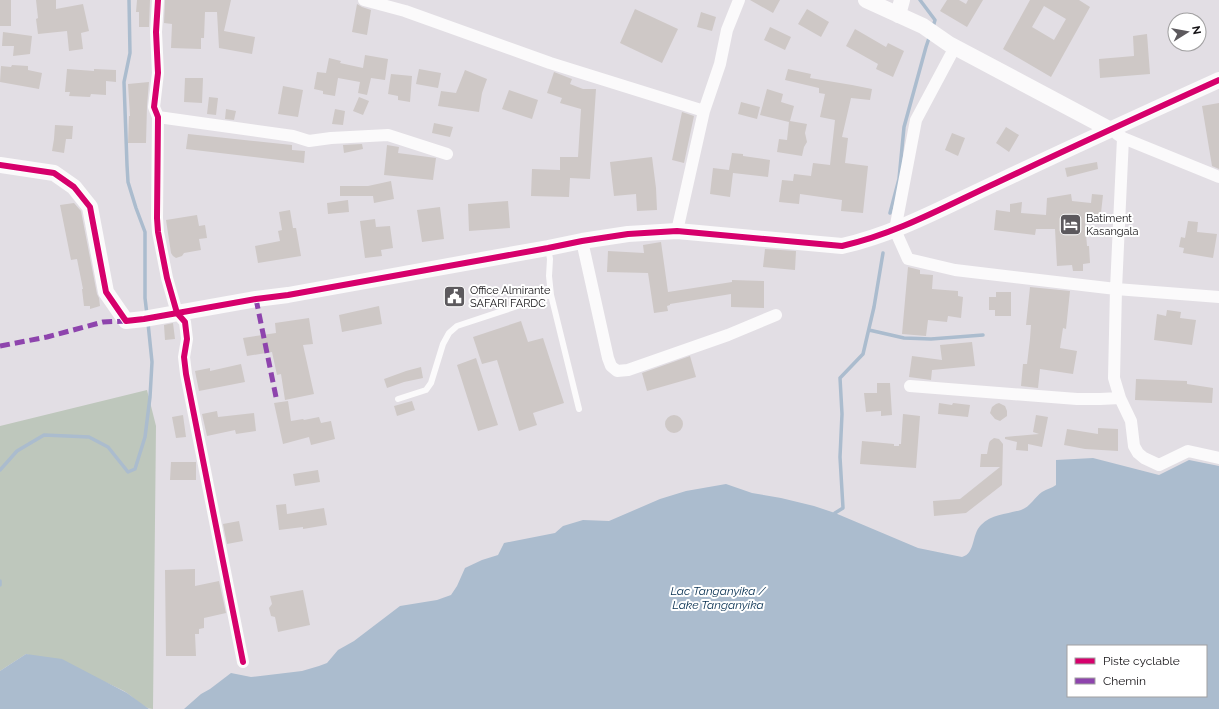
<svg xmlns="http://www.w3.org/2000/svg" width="1219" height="709" font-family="Raleway,sans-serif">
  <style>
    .green { fill: #bec7bc }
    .water { fill: #abbcce; fill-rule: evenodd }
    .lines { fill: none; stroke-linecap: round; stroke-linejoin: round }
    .stream { stroke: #abbcce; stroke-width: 3.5 }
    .building { fill: #cec8c6; fill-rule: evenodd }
    .lane { stroke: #fbfafb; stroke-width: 6 }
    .street { stroke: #fbfafb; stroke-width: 12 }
    .secondary { stroke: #fbfafb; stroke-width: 16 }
    .quiet { stroke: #8e44ad; stroke-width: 5; stroke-dasharray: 10 5; stroke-linecap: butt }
    .cycleway-casing { stroke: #fff; stroke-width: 8 }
    .cycleway { stroke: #d6006c; stroke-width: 6 }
    .labels { text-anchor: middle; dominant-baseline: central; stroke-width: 4; stroke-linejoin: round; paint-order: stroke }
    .poi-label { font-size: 11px; fill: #141215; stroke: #fff; text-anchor: start }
    .water-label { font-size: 12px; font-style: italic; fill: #052e4f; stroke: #fff }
  </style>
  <rect width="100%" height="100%" fill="#e2dee4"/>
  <path class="green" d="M 147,390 L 156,426 L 153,709 C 143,709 132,695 122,690 C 91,675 59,665 26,654 L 0,671 L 0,426 Z"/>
  <path class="water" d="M 1093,458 L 1159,475 L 1189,460 L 1219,466 L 1219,709 L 184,709 L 201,694 L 210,689 L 231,673 L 251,677 L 302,671 L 319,666 L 327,663 L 338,650 L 354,641 L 400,606 L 437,600 L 451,595 L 457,586 L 465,568 L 482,560 L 498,555 L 504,543 L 555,533 L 563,526 L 583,520 L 609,521 L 660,499 L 686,491 L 726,484 L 752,493 L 781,498 L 814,506 L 835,513 L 918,548 L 962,557 C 976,553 971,535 981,525 C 992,514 1008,514 1021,510 C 1030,507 1035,497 1042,492 C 1047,489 1052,488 1056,485 L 1056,460 ZM 1068,646 L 1206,646 L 1206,696 L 1068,696 Z
    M 26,654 L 62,659 L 127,693 L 149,709 L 0,709 L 0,671 Z"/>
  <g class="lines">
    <path class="stream" d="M 129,0 L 130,53 L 124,82 L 127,165 L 128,182 L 136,208 L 145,232 L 145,298 L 147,315
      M 920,0 L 935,20 L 933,27
      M 890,213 L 899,179 L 904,127 L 926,47 L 930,35
      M 869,330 L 904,338 L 931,339 L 983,335
      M 0,470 L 17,451 L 44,435 L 89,437 L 108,447 L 128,472 L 135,469 L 145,437 L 150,397 L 152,362 L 148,323
      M 835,513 L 843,508 L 840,457 L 842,414 L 840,378 L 863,354 L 874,307 L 883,253
      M 0,581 L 0,585"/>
  </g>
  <path class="building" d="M 0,0 L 11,0 L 11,26 L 0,26 Z
    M 36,0 L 56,0 L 56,9 L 83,4 L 89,31 L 81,33 L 83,49 L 69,51 L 67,31 L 38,34 L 36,19 L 38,18 Z
    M 137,0 L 150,0 L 149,27 L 139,27 L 139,12 L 136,12 Z
    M 165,0 L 231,0 L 224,31 L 255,37 L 252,54 L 219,48 L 217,12 L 205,12 L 204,38 L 201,38 L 201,49 L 171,48 L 172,24 L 164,23 Z
    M 750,0 L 780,0 L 773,13 Z
    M 947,0 L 959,0 L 966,4 L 968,0 L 983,0 L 967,27 L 940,11 Z
    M 1030,0 L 1079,0 L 1090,7 L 1051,77 L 1003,49 ZM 1044,6 L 1066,19 L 1054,40 L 1032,27 Z
    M 357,4 L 362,7 L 371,10 L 367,35 L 352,32 Z
    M 635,9 L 678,29 L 662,63 L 620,43 Z
    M 807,9 L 829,22 L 821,37 L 798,24 Z
    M 701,12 L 716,17 L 712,31 L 697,27 Z
    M 770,27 L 791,37 L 785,50 L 764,40 Z
    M 855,29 L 886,47 L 888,43 L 904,51 L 893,77 L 876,69 L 878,64 L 846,46 Z
    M 3,32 L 32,36 L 30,54 L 13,56 L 14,46 L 2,46 Z
    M 1147,34 L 1150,74 L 1100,78 L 1099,59 L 1134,56 L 1133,36 Z
    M 365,55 L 388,59 L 385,80 L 371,78 L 367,95 L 358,93 L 360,82 L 338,78 L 335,96 L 323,94 L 323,91 L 314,89 L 317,72 L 326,73 L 329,58 L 341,61 L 340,63 L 363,68 Z
    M 12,65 L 28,66 L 28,70 L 42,73 L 39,89 L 0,82 L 1,66 L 11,67 Z
    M 67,69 L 94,71 L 94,69 L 116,70 L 116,82 L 106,81 L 106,95 L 91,94 L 90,97 L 69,96 L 70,92 L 65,92 Z
    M 419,69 L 441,73 L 438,88 L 416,84 Z
    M 788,69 L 811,74 L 810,78 L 852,85 L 872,89 L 870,100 L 851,98 L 842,137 L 848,138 L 845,163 L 868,166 L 863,213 L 841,211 L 842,200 L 800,194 L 799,204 L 779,202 L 782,180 L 793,181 L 794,174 L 811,176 L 813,163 L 830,165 L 835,120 L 820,117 L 825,94 L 819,93 L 819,88 L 785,80 Z
    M 465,70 L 487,79 L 482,93 L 479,112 L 438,106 L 441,91 L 456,93 Z
    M 554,72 L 572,79 L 570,84 L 583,89 L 596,89 L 590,179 L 570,178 L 569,197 L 531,196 L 532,169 L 560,170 L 560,157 L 578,157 L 581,109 L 560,103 L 562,98 L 547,93 Z
    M 391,74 L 412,76 L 410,102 L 398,100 L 398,96 L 388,94 Z
    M 185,78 L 203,78 L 202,103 L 184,102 Z
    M 149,82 L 147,106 L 146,143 L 128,143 L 129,116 L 130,116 L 128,84 Z
    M 283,86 L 303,90 L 298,117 L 278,114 Z
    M 767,89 L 783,94 L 781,102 L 794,106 L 790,121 L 807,124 L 805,133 L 807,142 L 804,147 L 802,156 L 777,152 L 779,139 L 787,140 L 789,122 L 760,115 Z
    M 509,90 L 538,100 L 532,119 L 502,109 Z
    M 209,97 L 218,98 L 216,115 L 207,114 Z
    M 359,97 L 369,101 L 363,115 L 353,111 Z
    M 741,102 L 760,107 L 757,119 L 738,114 Z
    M 1219,103 L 1219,169 L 1212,166 L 1202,106 Z
    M 226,109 L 236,111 L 234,120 L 225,119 Z
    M 335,109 L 345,111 L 343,125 L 332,124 Z
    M 682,112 L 694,116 L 684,163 L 672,160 Z
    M 434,123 L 453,127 L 450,137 L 432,133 Z
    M 55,125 L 73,126 L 72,139 L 66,139 L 64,153 L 52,151 L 54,139 Z
    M 1006,127 L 1019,135 L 1009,152 L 996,143 Z
    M 952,133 L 965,138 L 958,156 L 945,150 Z
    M 188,134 L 292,145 L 292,150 L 305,151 L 304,163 L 186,149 Z
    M 362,144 L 363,149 L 344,153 L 343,145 Z
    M 387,145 L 399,147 L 398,153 L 436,158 L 433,180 L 384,175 Z
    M 732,153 L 743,154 L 743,156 L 770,160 L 768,177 L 733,173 L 730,197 L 710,194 L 713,168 L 729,170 Z
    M 652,157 L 656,188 L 657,210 L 637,211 L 636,194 L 614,196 L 610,162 Z
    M 1097,162 L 1098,169 L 1067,177 L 1065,168 Z
    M 391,181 L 394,199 L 374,203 L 373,196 L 340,196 L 340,186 L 368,186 Z
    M 1071,194 L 1072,201 L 1091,203 L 1092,194 L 1103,195 L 1100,222 L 1085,220 L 1087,246 L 1089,246 L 1090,263 L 1083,264 L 1083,271 L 1073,271 L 1072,265 L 1057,266 L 1055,229 L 1036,229 L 1035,235 L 994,230 L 996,210 L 1010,212 L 1010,204 L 1022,202 L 1021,213 L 1046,215 L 1047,198 Z
    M 348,200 L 349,212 L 328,214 L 327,203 Z
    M 508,201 L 510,228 L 469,231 L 468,204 Z
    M 74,203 L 81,211 L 97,294 L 99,298 L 100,306 L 90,309 L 90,306 L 84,306 L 82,289 L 83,289 L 77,259 L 71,260 L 60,205 Z
    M 440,207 L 444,239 L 422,242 L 417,210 Z
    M 290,210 L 293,228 L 296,228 L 301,256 L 258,263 L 255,246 L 280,241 L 278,231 L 282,230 L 279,212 Z
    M 197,215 L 199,226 L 205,225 L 207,238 L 199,239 L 201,250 L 184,253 L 182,256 L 176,258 L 173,256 L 171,253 L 166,220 Z
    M 375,219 L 376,227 L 390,226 L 393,248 L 381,250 L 382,256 L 365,258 L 360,221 Z
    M 1188,221 L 1198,222 L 1197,232 L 1217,234 L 1213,258 L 1183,253 L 1184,248 L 1179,247 L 1181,237 L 1185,238 Z
    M 661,242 L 668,292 L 732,282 L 732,280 L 764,281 L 764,308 L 731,307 L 731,294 L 670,304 L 670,305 L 667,306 L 668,311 L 654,313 L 648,273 L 607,272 L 608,251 L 644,253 L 643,245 Z
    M 765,249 L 796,251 L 795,270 L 763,267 Z
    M 908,267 L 920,270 L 920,274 L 933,275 L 932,289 L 958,291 L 958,296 L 963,297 L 961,318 L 948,316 L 947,322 L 928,320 L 926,336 L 902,334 Z
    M 1030,287 L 1070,291 L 1066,329 L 1063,328 L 1060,348 L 1077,351 L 1073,374 L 1040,369 L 1038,388 L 1021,386 L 1023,364 L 1027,364 L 1030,339 L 1031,325 L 1026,325 Z
    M 996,292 L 1011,292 L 1011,316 L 995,316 L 995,310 L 989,310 L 989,297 L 996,297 Z
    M 379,306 L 382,324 L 342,332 L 339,315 Z
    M 1167,310 L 1181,312 L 1180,318 L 1196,320 L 1192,345 L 1154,340 L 1157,314 L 1166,316 Z
    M 309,318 L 313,344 L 303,345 L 314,394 L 285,400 L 281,374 L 277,375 L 272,352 L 247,356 L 243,338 L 276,333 L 275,323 Z
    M 521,321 L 528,342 L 543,338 L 564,403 L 533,413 L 537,425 L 519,431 L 497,360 L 482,364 L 473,337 Z
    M 173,323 L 175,339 L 165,340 L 164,325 Z
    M 972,342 L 975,366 L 932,370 L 931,380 L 909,377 L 912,356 L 942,360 L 940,345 Z
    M 690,356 L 696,377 L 647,391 L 642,373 Z
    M 476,358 L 498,425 L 478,431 L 457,365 Z
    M 241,364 L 245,382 L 199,391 L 195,371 L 210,368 L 210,371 Z
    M 421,367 L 423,378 L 404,382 L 387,388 L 384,379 L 406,371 Z
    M 1136,379 L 1187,381 L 1187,384 L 1213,388 L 1212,403 L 1135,400 Z
    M 877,383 L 890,383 L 892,415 L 881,416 L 881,411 L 866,412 L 864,393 L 877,393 Z
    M 288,401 L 291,421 L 303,419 L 304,420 L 319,417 L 321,423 L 331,421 L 335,439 L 311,445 L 309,437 L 283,444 L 274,403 Z
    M 412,401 L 415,410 L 397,416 L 394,406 Z
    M 939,403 L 952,405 L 953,403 L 970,405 L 968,417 L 938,414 Z
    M 999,403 L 1005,406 L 1007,411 L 1007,416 L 1000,421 L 995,419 L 990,413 L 992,407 L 996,404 Z
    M 217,411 L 218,417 L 254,413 L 256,431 L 236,434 L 235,430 L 207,436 L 202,414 Z
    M 903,414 L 920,416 L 916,468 L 860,464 L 862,441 L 894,444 L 894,446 L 899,446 L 899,444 L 901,444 Z
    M 183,415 L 186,437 L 176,438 L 172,417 Z
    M 1036,415 L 1048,417 L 1042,447 L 1028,444 L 1028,451 L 1016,450 L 1017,442 L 1005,439 L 1005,437 L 1039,434 L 1033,432 Z
    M665 424a9 9 0 1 1 18 0a9 9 0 1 1-18 0Z
    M 1098,428 L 1118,429 L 1118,451 L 1085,449 L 1064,445 L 1067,429 L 1098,434 Z
    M 994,438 L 999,439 L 1003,444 L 1002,485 L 966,513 L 934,516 L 933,501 L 960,499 L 1000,467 L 980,467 L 981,454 L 987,454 L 989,443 L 990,441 Z
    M 171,462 L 196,462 L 196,480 L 170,480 Z
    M 318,470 L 320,482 L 295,486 L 293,474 Z
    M 286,504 L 287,514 L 324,508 L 327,525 L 303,529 L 303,527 L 279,530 L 276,505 Z
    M 239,521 L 243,541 L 227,544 L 223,524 Z
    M 195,569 L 195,586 L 219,581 L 226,613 L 204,618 L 204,628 L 199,629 L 199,634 L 195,634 L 196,656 L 166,656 L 165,570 Z
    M 303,590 L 310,625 L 278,632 L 275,617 L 271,616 L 269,608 L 272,604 L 270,596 Z"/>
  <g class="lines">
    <path class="lane" d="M 548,248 L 550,259 L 549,276 L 551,295 L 579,409
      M 398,399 L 426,390 L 431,383 L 443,344 L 449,333 L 457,326 L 551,295"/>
    <path class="street" d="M 158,0 L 156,32 L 158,73 L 154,107 L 158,117 L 157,218 L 158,232 L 167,278 L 177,313 L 185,322 L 187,339 L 184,357 L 186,374 L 214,516 L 243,662
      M 364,0 L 405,11 L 550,63 L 704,111
      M 955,47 L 916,120 L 895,230 L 908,259 L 955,270 L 1116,289 L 1219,297
      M 158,117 L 293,136 L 309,141 L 331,138 L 388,135 L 447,154
      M 1117,134 L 1123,138 L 1219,177
      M 1123,138 L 1116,289 L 1114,378 L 1120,398 L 1131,421 L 1134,446 L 1138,453 L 1144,458 L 1159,465 L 1188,451 L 1219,458
      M 677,231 L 704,111 L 720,64 L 727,30 L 739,0
      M 582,241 L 608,358 L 611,366 L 617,371 L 628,370 L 728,335 L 776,315
      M 910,386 L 1077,399 L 1100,399 L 1120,398"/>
    <path class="secondary" d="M 866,0 L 923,26 L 949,44 L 1109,129
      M 898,15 L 902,0
      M 0,165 L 54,173 L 74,187 L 90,207 L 106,292 L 126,321 L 144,319 L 256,299 L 288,295 L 548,248 L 582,241 L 628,234 L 677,231 L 842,246 C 896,234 946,206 996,183 C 1070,148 1144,114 1219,80"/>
    <path class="quiet" d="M 256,299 L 276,397
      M 0,346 L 47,337 L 103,322 L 126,321"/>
    <defs>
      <path id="cycleway" d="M 158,0 L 156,32 L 158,73 L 154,107 L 158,117 L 157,218 L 158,232 L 167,278 L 177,313 L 185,322 L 187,339 L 184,357 L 186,374 L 214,516 L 243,662
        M 0,165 L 54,173 L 74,187 L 90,207 L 106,292 L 126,321 L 144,319 L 256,299 L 288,295 L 548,248 L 582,241 L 628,234 L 677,231 L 842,246 C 896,234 946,206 996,183 C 1070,148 1144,114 1219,80"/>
    </defs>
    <use href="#cycleway" class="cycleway-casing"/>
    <use href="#cycleway" class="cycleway"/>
  </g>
  <defs>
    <symbol id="hotel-square" viewBox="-11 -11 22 22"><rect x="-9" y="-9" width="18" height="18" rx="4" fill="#5c595d" stroke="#fff"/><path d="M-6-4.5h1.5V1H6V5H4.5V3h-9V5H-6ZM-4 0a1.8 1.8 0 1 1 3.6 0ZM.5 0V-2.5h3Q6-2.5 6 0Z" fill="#fff"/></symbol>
    <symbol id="civic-square" viewBox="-11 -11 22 22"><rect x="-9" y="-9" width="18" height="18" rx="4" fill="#5c595d" stroke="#fff"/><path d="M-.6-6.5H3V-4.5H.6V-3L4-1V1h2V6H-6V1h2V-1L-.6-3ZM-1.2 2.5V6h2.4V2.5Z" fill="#fff"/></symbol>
  </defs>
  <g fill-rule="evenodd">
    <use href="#hotel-square" x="1058" y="212" width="25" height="25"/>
    <use href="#civic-square" x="442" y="284" width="25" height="25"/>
  </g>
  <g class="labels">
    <g class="poi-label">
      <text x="1086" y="218">Batiment<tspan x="1086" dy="13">Kasangala</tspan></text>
      <text x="470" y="290">Office Almirante<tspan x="470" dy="13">SAFARI FARDC</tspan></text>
    </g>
    <g class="water-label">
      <text x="718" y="591">Lac Tanganyika /<tspan x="718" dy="14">Lake Tanganyika</tspan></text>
    </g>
  </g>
  <rect x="1067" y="645" width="140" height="52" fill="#ffffff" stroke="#a1a0a1"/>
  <rect x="1075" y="658" width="20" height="6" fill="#d6006c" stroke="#a1a0a1"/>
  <text x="1103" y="665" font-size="12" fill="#141215">Piste cyclable</text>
  <rect x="1075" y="678" width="20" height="6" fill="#8e44ad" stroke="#a1a0a1"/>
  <text x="1103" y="685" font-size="12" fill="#141215">Chemin</text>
  <g transform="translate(1187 32) rotate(79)"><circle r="19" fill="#ffffff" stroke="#a1a0a1"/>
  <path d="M0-3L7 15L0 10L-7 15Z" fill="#5c595d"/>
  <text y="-6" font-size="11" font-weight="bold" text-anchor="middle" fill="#141215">N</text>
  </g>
</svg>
